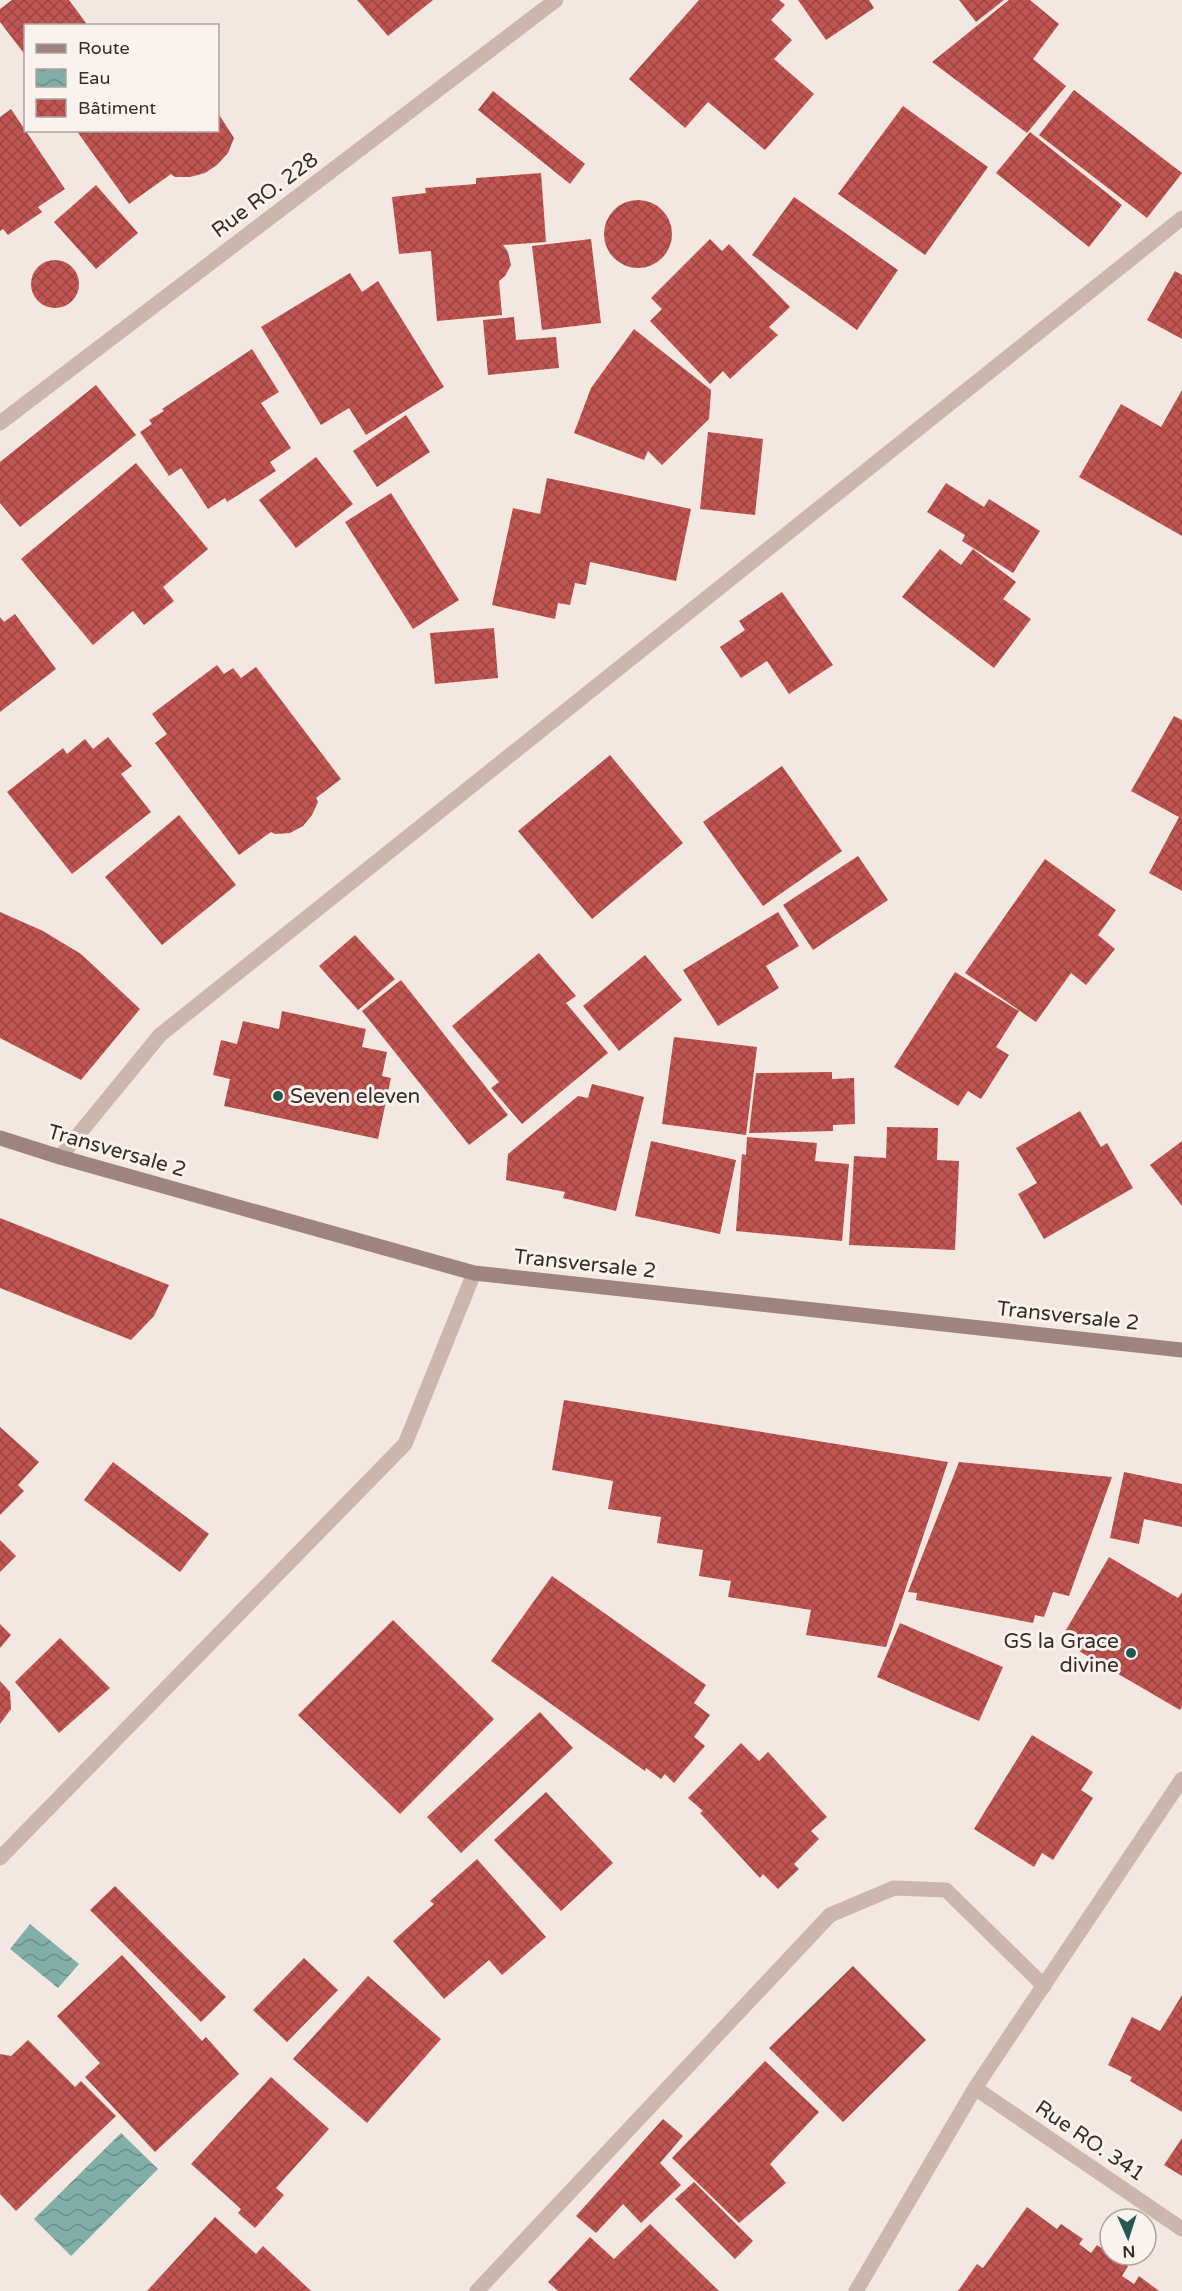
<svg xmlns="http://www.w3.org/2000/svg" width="1182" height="2291" font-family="'Varela Round',sans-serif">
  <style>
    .water { fill: url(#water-waves) }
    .building { fill: url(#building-cross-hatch) }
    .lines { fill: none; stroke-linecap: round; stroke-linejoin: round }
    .street { stroke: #cbb5ad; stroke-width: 15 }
    .secondary { stroke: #9e837e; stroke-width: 15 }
    .poi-dot { fill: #225952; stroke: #faf2ee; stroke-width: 2 }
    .labels { text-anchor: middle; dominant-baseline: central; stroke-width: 6; stroke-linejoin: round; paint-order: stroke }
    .street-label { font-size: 21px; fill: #392d2b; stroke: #faf2ee }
    .poi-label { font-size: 21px; fill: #392d2b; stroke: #faf2ee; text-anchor: start }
  </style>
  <defs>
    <pattern id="water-waves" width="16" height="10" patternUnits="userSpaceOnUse" patternTransform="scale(1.5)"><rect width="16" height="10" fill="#81aea7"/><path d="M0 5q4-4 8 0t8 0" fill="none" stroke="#6b8e88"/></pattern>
    <pattern id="building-cross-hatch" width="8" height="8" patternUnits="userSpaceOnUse" patternTransform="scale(1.5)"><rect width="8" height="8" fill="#c05552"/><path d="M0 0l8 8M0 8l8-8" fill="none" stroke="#9d4744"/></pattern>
  </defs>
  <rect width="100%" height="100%" fill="#f3e7e1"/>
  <path class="water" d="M 30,1924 L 79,1964 L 58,1988 L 10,1949 Z
    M 121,2133 L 158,2169 L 71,2256 L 34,2219 Z"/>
  <path class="building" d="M 12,0 L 69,0 L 86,23 L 82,26 L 26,26 L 26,56 L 0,22 L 0,9 Z
    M 357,0 L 433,0 L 388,36 Z
    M 699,0 L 779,0 L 785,5 L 771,20 L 792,40 L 774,59 L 814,94 L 765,150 L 708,102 L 685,128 L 629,79 Z
    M 798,0 L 869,0 L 874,8 L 826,40 Z
    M 959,0 L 1004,0 L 976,22 Z
    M 1009,0 L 1030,0 L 1059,24 L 1033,59 L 1066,86 L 1027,133 L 932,62 Z
    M 1074,90 L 1182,173 L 1147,218 L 1039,135 Z
    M 493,91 L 585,164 L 570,184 L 478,110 Z
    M 903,106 L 988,167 L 925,255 L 838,194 Z
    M 11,109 L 65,189 L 38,207 L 42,212 L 8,235 L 3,229 L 0,231 L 0,117 Z
    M 218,113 L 234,138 L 228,153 L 217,165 L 205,173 L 190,177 L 175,177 L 171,174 L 129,204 L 76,130 L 218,130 Z
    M 1030,132 L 1122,205 L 1089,247 L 996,173 Z
    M 541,173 L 546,242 L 503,245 L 508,252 L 511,265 L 505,276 L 499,281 L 502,315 L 437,321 L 431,251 L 399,254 L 392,197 L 426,193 L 425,188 L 476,184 L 476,178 Z
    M 96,185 L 138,233 L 96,269 L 54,222 Z
    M 794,197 L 898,270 L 857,330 L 752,255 Z
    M604 234a34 34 0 1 1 68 0a34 34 0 1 1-68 0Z
    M 591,239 L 601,323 L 542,330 L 532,246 Z
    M 710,239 L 722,251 L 729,244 L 790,307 L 769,327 L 778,335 L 730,379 L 723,371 L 710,384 L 650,321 L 662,309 L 651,298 Z
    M31 284a24 24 0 1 1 48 0a24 24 0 1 1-48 0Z
    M 1175,271 L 1182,275 L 1182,339 L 1147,320 Z
    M 350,273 L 362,292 L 378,281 L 444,387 L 366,435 L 349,408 L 321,425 L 261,327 Z
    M 514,317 L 516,340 L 556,337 L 559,368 L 488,375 L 483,320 Z
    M 634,329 L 711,390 L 709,419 L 662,465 L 648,451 L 644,460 L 574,433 L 591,388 Z
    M 252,349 L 279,392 L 261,403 L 291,448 L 270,462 L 276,471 L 227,502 L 225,498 L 208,509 L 181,468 L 169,476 L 140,432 L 152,424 L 149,420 L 164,411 L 162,409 Z
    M 96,385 L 136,435 L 20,527 L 0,503 L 0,462 Z
    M 1182,390 L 1182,536 L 1079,477 L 1121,404 L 1161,427 Z
    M 406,415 L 430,452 L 377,487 L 353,451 Z
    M 708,432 L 763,439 L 755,515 L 700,509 Z
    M 316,457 L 353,504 L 296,548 L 259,500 Z
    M 136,463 L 208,549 L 163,587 L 174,601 L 144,625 L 133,611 L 93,645 L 21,559 Z
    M 547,478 L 691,509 L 676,581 L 590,562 L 586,585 L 575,583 L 570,605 L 558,603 L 555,619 L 492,605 L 513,508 L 540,514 Z
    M 946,483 L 984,507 L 989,499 L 1040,531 L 1013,573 L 962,541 L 965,535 L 927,512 Z
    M 391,493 L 459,600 L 413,629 L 345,522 Z
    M 940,549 L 961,565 L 973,549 L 1016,582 L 1003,599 L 1031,619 L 994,668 L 902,597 Z
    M 782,592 L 833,665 L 789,694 L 767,661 L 741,678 L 720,647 L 745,630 L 739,621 Z
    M 15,614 L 56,669 L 0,712 L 0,617 L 4,622 Z
    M 494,628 L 498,678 L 435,684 L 430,633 Z
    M 217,665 L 224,674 L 233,668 L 241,678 L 256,667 L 341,779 L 316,798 L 318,802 L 312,815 L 303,826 L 290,833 L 275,834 L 271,832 L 239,855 L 155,743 L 167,734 L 152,714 Z
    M 1174,716 L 1182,720 L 1182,891 L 1149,873 L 1179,817 L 1131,791 Z
    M 108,737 L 132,766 L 121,774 L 151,812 L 72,874 L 7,792 L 63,748 L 67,754 L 85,739 L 93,749 Z
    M 610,755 L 683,843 L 592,919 L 518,831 Z
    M 782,766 L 842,851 L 763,906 L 703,822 Z
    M 179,815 L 236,885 L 162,945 L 105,877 Z
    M 858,856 L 888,900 L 813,950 L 783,905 Z
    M 1045,859 L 1116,910 L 1098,935 L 1115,949 L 1086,985 L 1071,973 L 1036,1022 L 965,973 Z
    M 0,912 L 43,931 L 81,954 L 140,1009 L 81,1080 L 0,1038 Z
    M 778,912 L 799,946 L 766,966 L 779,988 L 718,1026 L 683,970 Z
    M 355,935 L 395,979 L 358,1010 L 319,966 Z
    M 539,953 L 576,996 L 566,1003 L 608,1053 L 522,1124 L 491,1088 L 499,1082 L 452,1026 Z
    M 645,955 L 682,1000 L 619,1051 L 583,1006 Z
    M 955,972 L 1019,1011 L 996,1047 L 1009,1055 L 981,1099 L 968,1091 L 958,1106 L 894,1067 Z
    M 401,980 L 508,1115 L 469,1145 L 362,1011 Z
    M 282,1011 L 366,1029 L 362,1047 L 387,1052 L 382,1076 L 391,1078 L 378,1139 L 224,1106 L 230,1079 L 213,1075 L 221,1040 L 237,1044 L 243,1021 L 279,1029 Z
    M 674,1037 L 757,1047 L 746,1135 L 662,1124 Z
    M 832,1072 L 832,1079 L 854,1078 L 855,1124 L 833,1125 L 833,1131 L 749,1133 L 756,1073 Z
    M 592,1084 L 644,1097 L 616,1211 L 563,1198 L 565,1192 L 506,1180 L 508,1154 L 578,1096 L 588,1098 Z
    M 1080,1111 L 1101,1147 L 1107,1143 L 1133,1188 L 1044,1239 L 1018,1194 L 1037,1183 L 1016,1148 Z
    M 887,1127 L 938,1128 L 937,1160 L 959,1161 L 955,1250 L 849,1245 L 854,1156 L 886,1158 Z
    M 747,1137 L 817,1143 L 815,1161 L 849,1164 L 842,1241 L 736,1231 L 742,1154 L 746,1155 Z
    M 651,1141 L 736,1160 L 720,1234 L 635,1216 Z
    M 1182,1141 L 1182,1206 L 1150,1165 Z
    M 0,1218 L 169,1285 L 154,1316 L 131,1340 L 0,1288 Z
    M 564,1400 L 948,1462 L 886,1647 L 806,1635 L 811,1610 L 728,1597 L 731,1581 L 699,1576 L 703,1550 L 657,1543 L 661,1517 L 608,1509 L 613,1481 L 552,1470 Z
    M 0,1427 L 39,1462 L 18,1485 L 24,1491 L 0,1515 Z
    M 113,1462 L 209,1534 L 180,1572 L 84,1500 Z
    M 959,1462 L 1112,1477 L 1069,1596 L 1053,1592 L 1044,1617 L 1035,1615 L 1033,1623 L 916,1600 L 917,1593 L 908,1592 Z
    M 1124,1472 L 1182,1484 L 1182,1527 L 1144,1519 L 1139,1544 L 1110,1538 Z
    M 0,1540 L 16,1556 L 0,1572 Z
    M 1109,1557 L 1178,1598 L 1182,1592 L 1182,1706 L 1180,1710 L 1060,1640 Z
    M 552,1576 L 706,1685 L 694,1703 L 710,1715 L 694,1737 L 705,1746 L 674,1783 L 665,1774 L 661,1779 L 646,1768 L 645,1771 L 491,1661 Z
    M 393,1620 L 494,1719 L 400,1814 L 298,1715 Z
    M 900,1623 L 1003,1667 L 979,1721 L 877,1677 Z
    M 0,1624 L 11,1635 L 0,1648 Z
    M 60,1638 L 110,1688 L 59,1733 L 15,1682 Z
    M 0,1681 L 10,1692 L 11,1709 L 0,1724 Z
    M 540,1712 L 573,1748 L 461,1853 L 427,1817 Z
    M 1032,1735 L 1093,1772 L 1081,1790 L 1093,1798 L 1053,1860 L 1042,1853 L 1034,1867 L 974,1829 Z
    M 741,1743 L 759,1761 L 768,1752 L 827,1817 L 811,1831 L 819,1839 L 794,1864 L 799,1869 L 778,1889 L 763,1874 L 760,1878 L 700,1813 L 703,1811 L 688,1798 Z
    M 546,1792 L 613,1863 L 561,1911 L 494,1840 Z
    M 477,1859 L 546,1937 L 502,1975 L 489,1960 L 444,1999 L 393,1941 L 434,1904 L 430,1901 Z
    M 115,1886 L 226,1997 L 201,2022 L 90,1910 Z
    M 122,1955 L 202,2041 L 206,2037 L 239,2074 L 155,2152 L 85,2077 L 100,2063 L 57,2016 Z
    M 304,1958 L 338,1990 L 287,2042 L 253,2010 Z
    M 853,1966 L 926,2040 L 843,2122 L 769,2048 Z
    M 368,1976 L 441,2039 L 367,2123 L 293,2059 Z
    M 1182,1995 L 1182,2112 L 1130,2081 L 1132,2077 L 1108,2065 L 1132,2017 L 1160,2031 Z
    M 28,2040 L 75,2087 L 81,2081 L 116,2116 L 16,2211 L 0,2194 L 0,2054 L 11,2056 Z
    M 765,2061 L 819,2112 L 770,2164 L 786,2183 L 739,2223 L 672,2158 Z
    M 271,2077 L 329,2129 L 276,2188 L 284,2195 L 255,2228 L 238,2213 L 241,2209 L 191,2164 Z
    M 663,2119 L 683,2136 L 660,2163 L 681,2185 L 641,2223 L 623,2204 L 596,2233 L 576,2216 Z
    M 1182,2138 L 1182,2176 L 1164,2165 Z
    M 694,2182 L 753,2241 L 735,2259 L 675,2199 Z
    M 1027,2207 L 1057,2229 L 1061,2224 L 1083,2239 L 1079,2244 L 1091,2253 L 1097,2245 L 1128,2266 L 1122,2276 L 1134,2284 L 1139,2276 L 1159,2291 L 958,2291 L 977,2264 L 983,2268 Z
    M 215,2217 L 256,2254 L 263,2246 L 311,2291 L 147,2291 Z
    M 650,2224 L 719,2291 L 558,2291 L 548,2282 L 590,2237 L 614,2259 Z"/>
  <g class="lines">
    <path class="street" d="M 0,423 L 556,0
      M 60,1157 L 160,1035 L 1182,218
      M 0,1858 L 405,1444 L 474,1273
      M 975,2088 L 1182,2229
      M 477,2291 L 830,1915 L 894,1888 L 946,1890 L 1044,1986
      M 856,2291 L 975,2088 L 1182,1779"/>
    <path class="secondary" d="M 0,1138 L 60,1157 L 474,1273 L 1182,1350"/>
  </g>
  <g class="poi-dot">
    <circle cx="278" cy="1096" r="6"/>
    <circle cx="1131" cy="1653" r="6"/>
  </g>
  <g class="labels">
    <g class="street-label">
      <text transform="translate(265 195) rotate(-37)">Rue RO. 228</text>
      <text transform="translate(117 1151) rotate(16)">Transversale 2</text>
      <text transform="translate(585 1264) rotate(6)">Transversale 2</text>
      <text transform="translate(1068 1316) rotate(6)">Transversale 2</text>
      <text transform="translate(1090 2141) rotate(34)">Rue RO. 341</text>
    </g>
    <g class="poi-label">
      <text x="290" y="1096">Seven eleven</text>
      <text x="1119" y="1641" text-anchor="end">GS la Grace<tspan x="1119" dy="24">divine</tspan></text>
    </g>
  </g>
  <rect x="24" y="24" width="195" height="108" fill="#faf2ee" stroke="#ada3a0" stroke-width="1.5"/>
  <rect x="36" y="44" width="30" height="9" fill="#9e837e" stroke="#ada3a0" stroke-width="1.5"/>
  <text x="78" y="54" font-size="18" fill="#392d2b">Route</text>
  <rect x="36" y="69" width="30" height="18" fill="url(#water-waves)" stroke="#ada3a0" stroke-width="1.5"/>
  <text x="78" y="84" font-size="18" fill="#392d2b">Eau</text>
  <rect x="36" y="99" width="30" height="18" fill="url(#building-cross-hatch)" stroke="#ada3a0" stroke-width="1.5"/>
  <text x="78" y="114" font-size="18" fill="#392d2b">Bâtiment</text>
  <g transform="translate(1128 2237) rotate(177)"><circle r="28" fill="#faf2ee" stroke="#ada3a0" stroke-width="1.5"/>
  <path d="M0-4.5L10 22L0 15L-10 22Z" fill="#225952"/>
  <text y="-9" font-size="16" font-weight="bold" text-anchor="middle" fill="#392d2b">N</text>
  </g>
</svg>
